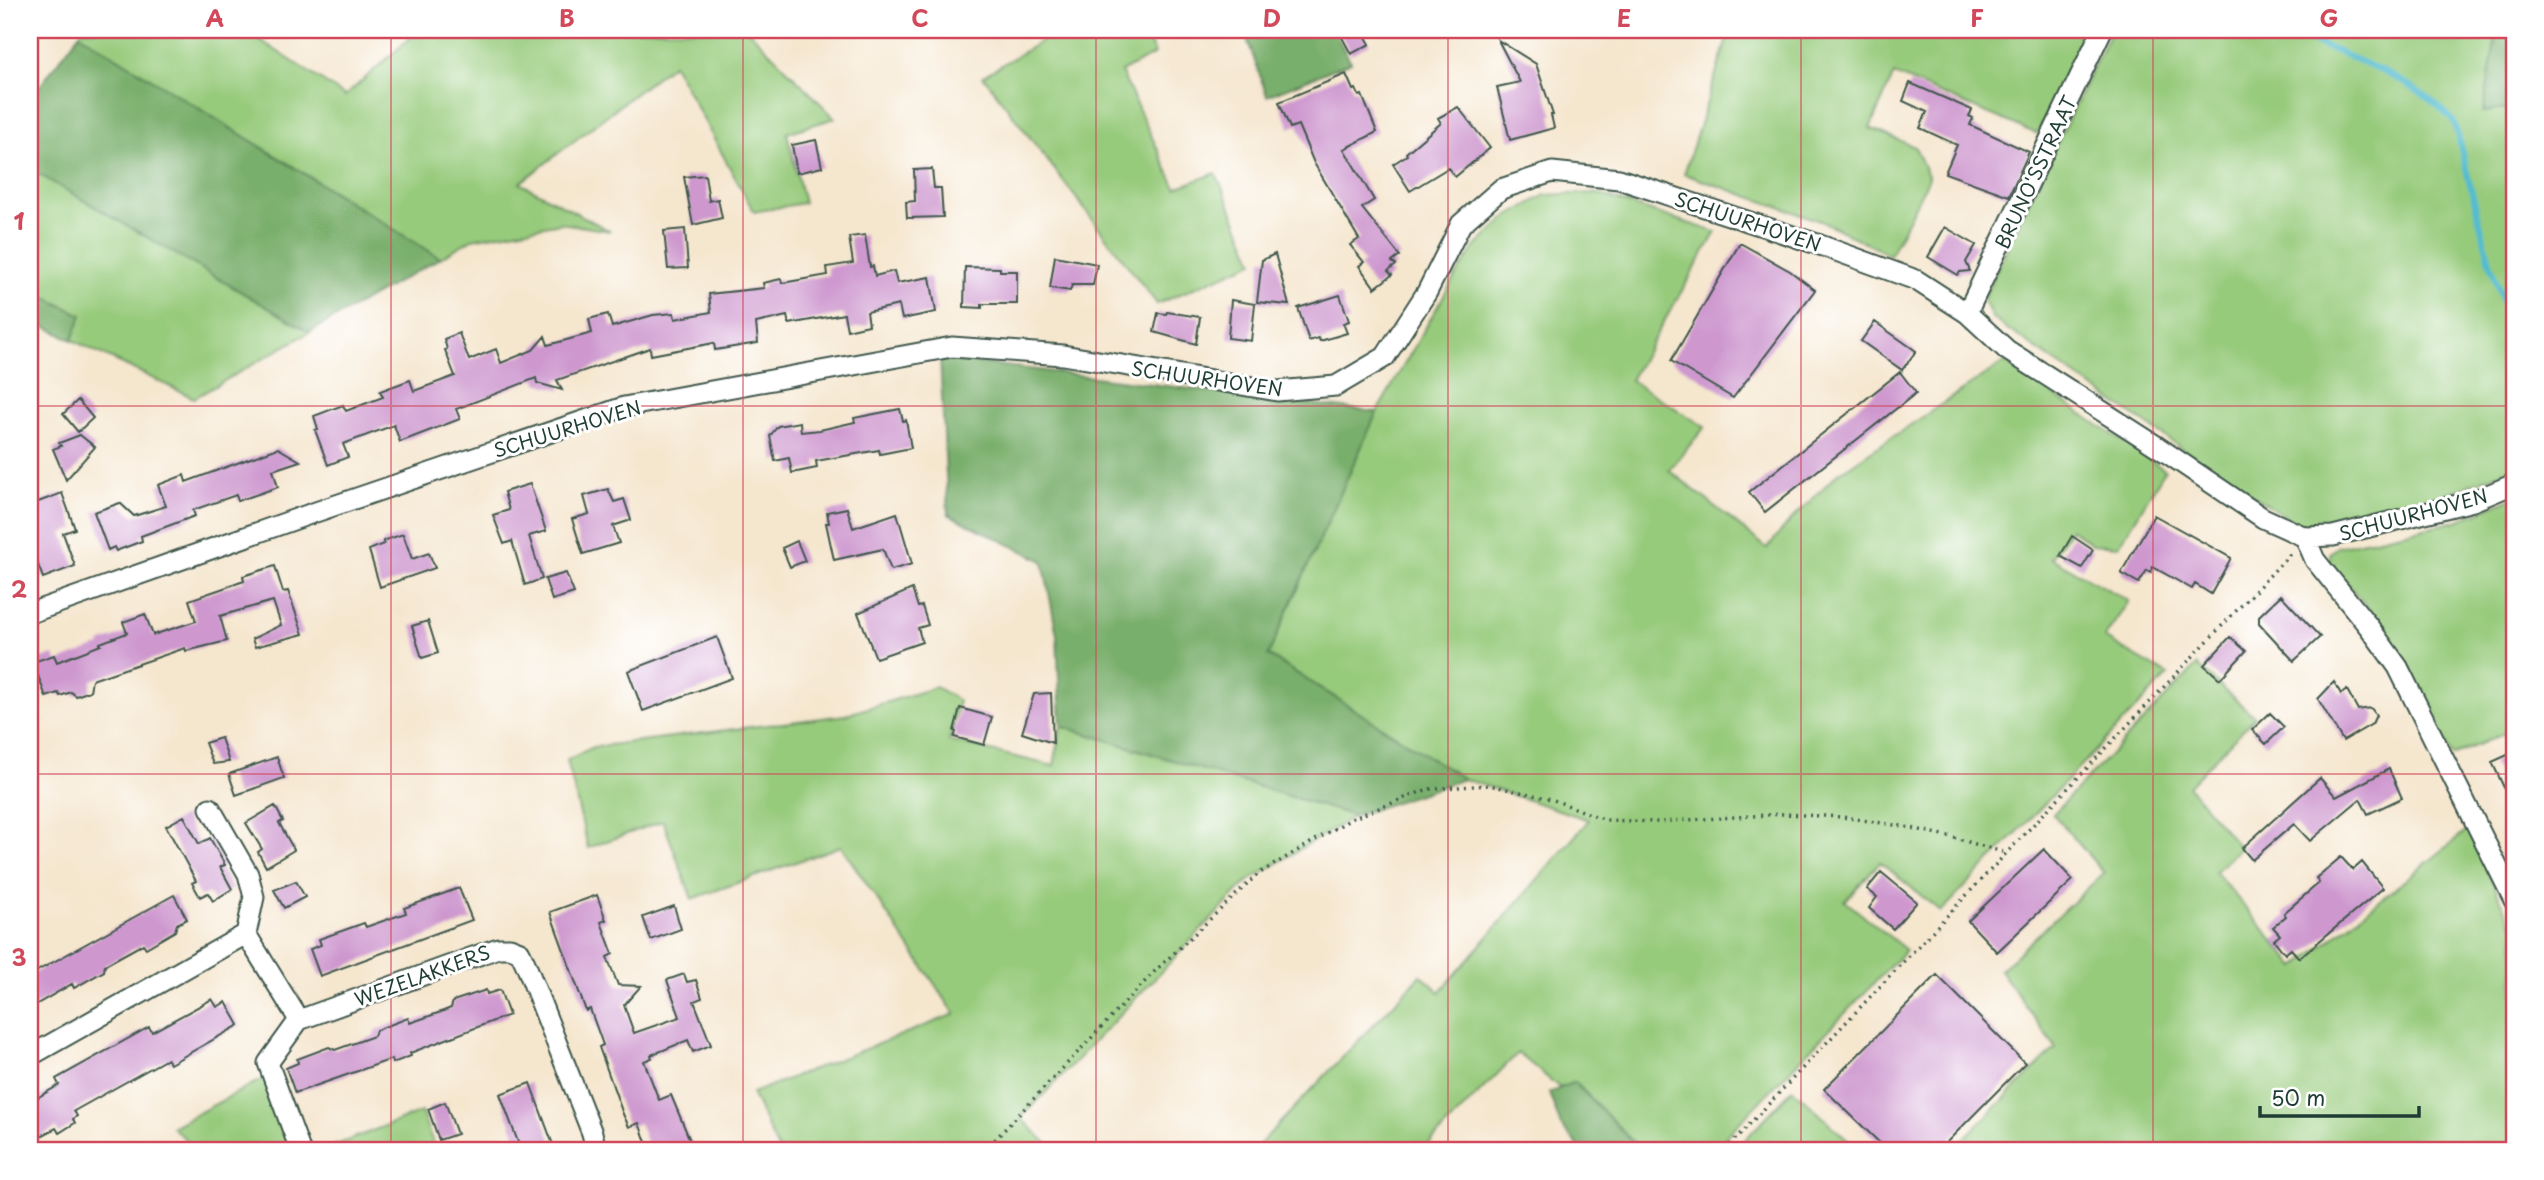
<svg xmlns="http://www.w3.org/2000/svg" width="2544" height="1180" font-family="'Playpen Sans',sans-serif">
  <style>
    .green { fill: #97cb7c; stroke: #5b8458; stroke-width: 2 }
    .forest { fill: #79af6c; stroke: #4c7650; stroke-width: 2 }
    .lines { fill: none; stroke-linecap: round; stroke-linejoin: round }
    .stream { stroke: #53bcd0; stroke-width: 6 }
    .building { fill: #ce98cf }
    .street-casing { stroke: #3f564b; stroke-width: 23 }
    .path { stroke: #3f564b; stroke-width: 3.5; stroke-dasharray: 2 5; stroke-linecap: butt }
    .street { stroke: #fff; stroke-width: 19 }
    .grid { fill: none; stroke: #d1495b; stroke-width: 2; stroke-opacity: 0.55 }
    .labels { text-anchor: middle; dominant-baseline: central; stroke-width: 6; stroke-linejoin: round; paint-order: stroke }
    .street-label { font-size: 19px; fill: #1f3d34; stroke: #fff }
    .neatline { fill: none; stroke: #d1495b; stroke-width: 2.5 }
    .grid-label { font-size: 23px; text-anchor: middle; font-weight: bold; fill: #d1495b }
  </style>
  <rect width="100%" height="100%" fill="#fff"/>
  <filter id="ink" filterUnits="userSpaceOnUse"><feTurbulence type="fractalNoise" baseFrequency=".0143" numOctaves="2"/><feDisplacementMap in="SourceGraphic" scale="14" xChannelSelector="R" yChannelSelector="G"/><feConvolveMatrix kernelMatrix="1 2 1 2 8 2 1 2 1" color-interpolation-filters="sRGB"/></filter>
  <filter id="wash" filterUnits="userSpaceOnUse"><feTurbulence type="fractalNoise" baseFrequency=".00686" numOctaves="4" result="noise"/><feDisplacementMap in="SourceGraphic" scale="28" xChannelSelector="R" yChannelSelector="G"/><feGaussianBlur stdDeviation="1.57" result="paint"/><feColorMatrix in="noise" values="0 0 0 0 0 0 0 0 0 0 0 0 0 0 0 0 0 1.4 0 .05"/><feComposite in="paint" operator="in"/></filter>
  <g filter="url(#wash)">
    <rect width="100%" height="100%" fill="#f5e6ce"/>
    <path class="green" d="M 83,30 L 245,30 L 345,96 L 419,30 L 748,30 L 835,118 L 787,133 L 804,203 L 754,212 L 673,64 L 520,183 L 610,231 L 561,223 L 472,239 L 440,258 L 79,34 Z
      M 1060,30 L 1158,30 L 1146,36 L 1155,54 L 1121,72 L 1176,188 L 1216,173 L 1254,262 L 1157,304 L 983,76 Z
      M 1730,30 L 2088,30 L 2037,134 L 1894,74 L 1870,128 L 1915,147 L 1929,178 L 1890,255 L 1826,223 L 1684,174 Z
      M 2111,30 L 2497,30 L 2484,111 L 2514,108 L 2514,468 L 2419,504 L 2329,524 L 2297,524 L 2200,461 L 1993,319 L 1983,299 Z
      M 30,169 L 310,332 L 194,398 L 72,340 L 81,315 L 30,290 Z
      M 1595,193 L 1716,232 L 1630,380 L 1705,427 L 1669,470 L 1767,548 L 1792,519 L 1837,474 L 2005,362 L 2165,470 L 2119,546 L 2092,544 L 2071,529 L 2051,558 L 2129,601 L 2104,638 L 2168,675 L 1941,912 L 1880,862 L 1845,901 L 1906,950 L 1713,1150 L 1641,1150 L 1575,1082 L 1560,1088 L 1518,1053 L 1423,1150 L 1254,1150 L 1421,975 L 1440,992 L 1589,820 L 1464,779 L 1268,655 L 1377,412 L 1454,278 L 1476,246 L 1507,217 L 1545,195 Z
      M 2514,497 L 2514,729 L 2452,756 L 2408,666 L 2369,609 L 2330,563 L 2330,553 L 2337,547 L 2457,521 Z
      M 2197,665 L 2255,717 L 2188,786 L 2240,848 L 2215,872 L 2296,967 L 2468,830 L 2514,927 L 2514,1150 L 1952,1150 L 2056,1048 L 2000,970 L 2104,873 L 2053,814 Z
      M 936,687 L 959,701 L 949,741 L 1054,766 L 1061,726 L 1354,816 L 1247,882 L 1021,1118 L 1054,1150 L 778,1150 L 752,1093 L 955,1014 L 841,846 L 692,899 L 663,821 L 588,848 L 567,760 L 593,747 L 845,715 Z
      M 272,1074 L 300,1150 L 197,1150 L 172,1127 Z
      M 1793,1089 L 1858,1150 L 1735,1150 Z
      M 421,1112 L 436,1150 L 323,1150 Z"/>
    <path class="forest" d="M 1244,30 L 1333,30 L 1351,62 L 1267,96 Z
      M 2497,30 L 2514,30 L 2514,108 L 2483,112 Z
      M 79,34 L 440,258 L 310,332 L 30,169 L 30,99 Z
      M 30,290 L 82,315 L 72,340 L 30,319 Z
      M 940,358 L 1377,412 L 1268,655 L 1464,779 L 1354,816 L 1061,726 L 1057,635 L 1043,561 L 948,514 Z
      M 1574,1082 L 1641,1150 L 1582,1150 L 1561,1126 L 1549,1093 Z"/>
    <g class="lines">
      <path class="stream" d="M 2291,30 L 2298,35 C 2348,58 2418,79 2454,122 L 2491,266 L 2514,333"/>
    </g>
    <g id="blocks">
      <path class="building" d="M 1338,30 L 1362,30 L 1370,44 L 1351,54 Z
        M 1498,40 L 1536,64 L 1553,115 L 1551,115 L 1554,128 L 1510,140 L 1497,87 L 1520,82 Z
        M 1346,74 L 1353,90 L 1356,89 L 1359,96 L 1362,95 L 1377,132 L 1344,149 L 1374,200 L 1362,208 L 1400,256 L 1392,262 L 1396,265 L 1388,271 L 1392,275 L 1375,288 L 1359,266 L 1364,262 L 1350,245 L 1359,239 L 1314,163 L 1298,125 L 1290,128 L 1279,102 Z
        M 1910,83 L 1972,110 L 1969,116 L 1973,118 L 1970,125 L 2029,152 L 2009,196 L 1945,173 L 1957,145 L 1920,128 L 1927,112 L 1903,101 Z
        M 1458,107 L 1490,148 L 1455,177 L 1448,168 L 1410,191 L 1393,164 L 1407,155 L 1406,153 L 1441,123 L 1438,118 Z
        M 816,140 L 822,167 L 797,173 L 792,145 Z
        M 932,169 L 934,188 L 941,188 L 943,217 L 907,218 L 906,202 L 915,201 L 914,170 Z
        M 705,175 L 709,201 L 718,199 L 722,218 L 693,225 L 684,177 Z
        M 1945,227 L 1976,245 L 1966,262 L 1970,271 L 1960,272 L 1958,275 L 1928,257 Z
        M 685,229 L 688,268 L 668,269 L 664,231 Z
        M 865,235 L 870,267 L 873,266 L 875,276 L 894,271 L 897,283 L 930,277 L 936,312 L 902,319 L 899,305 L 867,312 L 869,325 L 847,330 L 844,314 L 789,324 L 787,316 L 756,323 L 758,343 L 715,350 L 714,343 L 651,355 L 650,348 L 557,380 L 562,390 L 537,383 L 536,378 L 456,409 L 460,419 L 400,442 L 394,425 L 343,444 L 348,457 L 328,465 L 315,430 L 318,429 L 314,416 L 343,405 L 346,411 L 383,397 L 380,391 L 410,380 L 414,391 L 455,376 L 445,350 L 447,349 L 444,339 L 459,333 L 469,360 L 496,349 L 501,363 L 533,350 L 545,336 L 548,345 L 592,333 L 589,319 L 608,314 L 612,327 L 653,315 L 674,313 L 675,319 L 711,312 L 709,294 L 764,288 L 763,283 L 781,279 L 782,283 L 828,275 L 827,267 L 853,263 L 849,237 Z
        M 1740,243 L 1790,271 L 1815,290 L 1733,398 L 1671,361 Z
        M 1275,254 L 1289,305 L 1257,302 L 1262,260 Z
        M 1055,256 L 1097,264 L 1093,285 L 1072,285 L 1070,291 L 1050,288 Z
        M 965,267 L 1000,268 L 1000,271 L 1017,271 L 1017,304 L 982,304 L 982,308 L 964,307 Z
        M 1340,295 L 1349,321 L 1343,323 L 1347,333 L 1320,341 L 1318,338 L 1309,341 L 1298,308 Z
        M 1231,300 L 1255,304 L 1251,341 L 1228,338 Z
        M 1167,312 L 1200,317 L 1196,344 L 1154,332 L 1158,313 L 1166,314 Z
        M 1875,322 L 1916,351 L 1902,370 L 1861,341 Z
        M 1900,372 L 1916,393 L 1765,512 L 1749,492 Z
        M 78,400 L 93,418 L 78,432 L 63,414 Z
        M 900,409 L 903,421 L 906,420 L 911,448 L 880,454 L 879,450 L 816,461 L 817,468 L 792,473 L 789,458 L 775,461 L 770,436 L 778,426 L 800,422 L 801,432 L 820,430 L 855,422 L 854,418 Z
        M 80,435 L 95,447 L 66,480 L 53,449 L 61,446 L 59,443 Z
        M 278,448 L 300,461 L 273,470 L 278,487 L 238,501 L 236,495 L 193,510 L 195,516 L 141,536 L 142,541 L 116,551 L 114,547 L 108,550 L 94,512 L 120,503 L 134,516 L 166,506 L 158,485 L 184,475 L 186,482 Z
        M 530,484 L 546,531 L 529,536 L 542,579 L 525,585 L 512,541 L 504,544 L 493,515 L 509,510 L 504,492 Z
        M 608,489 L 614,502 L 624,499 L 631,520 L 613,526 L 619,543 L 583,554 L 572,519 L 589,514 L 584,496 Z
        M 62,493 L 75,529 L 63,533 L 75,566 L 43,578 L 37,562 L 34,563 L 30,552 L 30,505 Z
        M 847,508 L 853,528 L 897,513 L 912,564 L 891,570 L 883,549 L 834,560 L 826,523 L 829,523 L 827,512 Z
        M 2154,515 L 2231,558 L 2211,594 L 2195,584 L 2192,589 L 2153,567 L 2151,572 L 2147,570 L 2139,583 L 2121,573 Z
        M 403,534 L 412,559 L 429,553 L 435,568 L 380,587 L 369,550 L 384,544 L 383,541 Z
        M 2072,536 L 2093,550 L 2082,568 L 2060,556 Z
        M 797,541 L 805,561 L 790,567 L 782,548 Z
        M 275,566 L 283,592 L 288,591 L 303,634 L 255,647 L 252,639 L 281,625 L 273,601 L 220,616 L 227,641 L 186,651 L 185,648 L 92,680 L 90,691 L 76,696 L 71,692 L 60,696 L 58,693 L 46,697 L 33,662 L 54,655 L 57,662 L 101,645 L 100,643 L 127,633 L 123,622 L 145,614 L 153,635 L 196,621 L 189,600 L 244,581 L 243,576 Z
        M 566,573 L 574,593 L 552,600 L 545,579 Z
        M 912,589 L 918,607 L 922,606 L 928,625 L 918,628 L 922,642 L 876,658 L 858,613 Z
        M 2281,595 L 2320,637 L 2294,661 L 2259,623 L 2259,616 Z
        M 428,621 L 438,653 L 422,658 L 412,626 Z
        M 717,637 L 732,678 L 643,711 L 628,671 Z
        M 2230,637 L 2246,651 L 2220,679 L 2204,665 Z
        M 2334,682 L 2341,694 L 2347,690 L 2358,710 L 2371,708 L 2376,715 L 2372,724 L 2343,741 L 2318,699 Z
        M 1051,693 L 1053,743 L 1022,733 L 1034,694 Z
        M 960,708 L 992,717 L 984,745 L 954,737 L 956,732 L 954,731 Z
        M 2270,713 L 2284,727 L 2266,744 L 2252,730 Z
        M 221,738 L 229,762 L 213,764 L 205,743 Z
        M 2514,752 L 2514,809 L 2492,762 Z
        M 277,757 L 284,778 L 236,795 L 229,774 Z
        M 2389,769 L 2402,798 L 2368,814 L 2360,799 L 2310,841 L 2294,824 L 2252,860 L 2242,848 L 2320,778 L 2336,797 Z
        M 275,806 L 283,821 L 279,823 L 294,850 L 266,867 L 258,852 L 262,849 L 246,823 Z
        M 184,816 L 199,844 L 210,838 L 225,865 L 220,867 L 232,889 L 213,901 L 208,893 L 200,897 L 192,883 L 196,881 L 166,826 Z
        M 2044,849 L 2073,880 L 1997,952 L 1968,921 Z
        M 2341,857 L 2353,870 L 2362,862 L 2383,888 L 2299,958 L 2291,949 L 2285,954 L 2274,940 L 2280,935 L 2273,927 L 2286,916 L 2284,913 L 2319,883 L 2316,878 Z
        M 1881,872 L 1917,902 L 1893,929 L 1869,908 L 1877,897 L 1867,889 Z
        M 296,881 L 305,897 L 284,908 L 274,890 Z
        M 459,888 L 472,920 L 320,976 L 310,949 L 321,945 L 319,939 L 364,923 L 366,927 L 406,913 L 404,908 Z
        M 174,895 L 187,919 L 177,924 L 175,931 L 146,948 L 143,944 L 105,965 L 104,971 L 74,988 L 72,984 L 30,1008 L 30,975 Z
        M 597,895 L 606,920 L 601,922 L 613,954 L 607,957 L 618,985 L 641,986 L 624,1005 L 634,1033 L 680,1017 L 667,980 L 684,974 L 687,982 L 696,980 L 702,998 L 694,1001 L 711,1045 L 693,1052 L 688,1040 L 651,1055 L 652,1058 L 644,1061 L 659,1100 L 671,1095 L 694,1150 L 649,1150 L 639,1123 L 629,1127 L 623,1114 L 599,1047 L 603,1045 L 590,1009 L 586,1011 L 550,912 Z
        M 674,906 L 681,929 L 651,940 L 643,917 Z
        M 1937,975 L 2025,1063 L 1939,1150 L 1887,1150 L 1824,1089 Z
        M 486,990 L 487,994 L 500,990 L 509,1015 L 410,1053 L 411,1056 L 393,1063 L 392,1059 L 295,1093 L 286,1068 L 298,1063 L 297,1059 L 329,1047 L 335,1050 L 374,1036 L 376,1030 L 408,1018 L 410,1023 L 441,1012 L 451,1008 L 453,1001 Z
        M 212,999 L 217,1007 L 226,1002 L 239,1025 L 170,1064 L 167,1059 L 74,1111 L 77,1116 L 73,1119 L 75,1123 L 59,1133 L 56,1128 L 30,1142 L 30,1102 L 59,1085 L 56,1079 L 149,1027 L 152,1032 Z
        M 530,1083 L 555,1150 L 521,1150 L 500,1094 Z
        M 445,1102 L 457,1134 L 439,1140 L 428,1109 Z"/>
    </g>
  </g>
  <g filter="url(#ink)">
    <use href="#blocks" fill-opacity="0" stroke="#3f564b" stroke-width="2"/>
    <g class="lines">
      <defs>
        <path id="street" d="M 1967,313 L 2102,30
          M 2305,537 L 2315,560 L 2369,627 L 2398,667 L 2514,900
          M 30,613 L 310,514 L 624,407 L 952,347 L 1063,355 L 1277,391 L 1336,386 L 1385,357 L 1427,292 L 1461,224 L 1501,189 L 1552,172 L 1619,179 L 1820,245 L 1916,280 L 1967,313 L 2007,350 L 2158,447 L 2263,518 L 2305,537 L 2333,536 L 2473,501 L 2514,484
          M 210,808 L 248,874 L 254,897 L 246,934
          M 299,1020 L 268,1063 L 300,1150
          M 30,1056 L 246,934 L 299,1020 L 498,948 L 510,948 L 520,952 L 526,965 L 592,1133 L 596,1150"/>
      </defs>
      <use href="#street" class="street-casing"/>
      <path class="path" d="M 985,1150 L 1156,970 L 1258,874 L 1351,819 L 1428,789 L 1489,785 L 1551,799 L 1606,820 L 1656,822 L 1783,814 L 1843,817 L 1901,826 L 1948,836 L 2006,853
        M 1725,1150 L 2290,554"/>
      <use href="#street" class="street"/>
    </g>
  </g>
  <path class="grid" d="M 391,30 L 391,1150M 743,30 L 743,1150M 1096,30 L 1096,1150M 1448,30 L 1448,1150M 1801,30 L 1801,1150M 2153,30 L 2153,1150M 30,406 L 2514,406M 30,774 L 2514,774"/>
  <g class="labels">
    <g class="street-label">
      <text transform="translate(2035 172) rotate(-65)">BRUNO'SSTRAAT</text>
      <text transform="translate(1748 221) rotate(18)">SCHUURHOVEN</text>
      <text transform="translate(1207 378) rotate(8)">SCHUURHOVEN</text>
      <text transform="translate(567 428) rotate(-17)">SCHUURHOVEN</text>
      <text transform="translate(2413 514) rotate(-15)">SCHUURHOVEN</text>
      <text transform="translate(422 975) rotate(-20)">WEZELAKKERS</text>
    </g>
  </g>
  <rect width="2544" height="1180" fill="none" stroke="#fff" stroke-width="77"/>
  <path d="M2260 1106v10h159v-10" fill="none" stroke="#1f3d34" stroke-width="3.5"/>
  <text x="2271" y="1106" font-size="21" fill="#1f3d34" stroke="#ffffff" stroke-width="5" paint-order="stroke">50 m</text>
  <rect x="38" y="38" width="2468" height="1104" class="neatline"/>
  <g class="grid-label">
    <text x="215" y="27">A</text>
    <text x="567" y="27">B</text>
    <text x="920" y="27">C</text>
    <text x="1272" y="27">D</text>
    <text x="1624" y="27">E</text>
    <text x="1977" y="27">F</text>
    <text x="2329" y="27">G</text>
    <text x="19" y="230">1</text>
    <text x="19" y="598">2</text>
    <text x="19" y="966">3</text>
  </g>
</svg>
